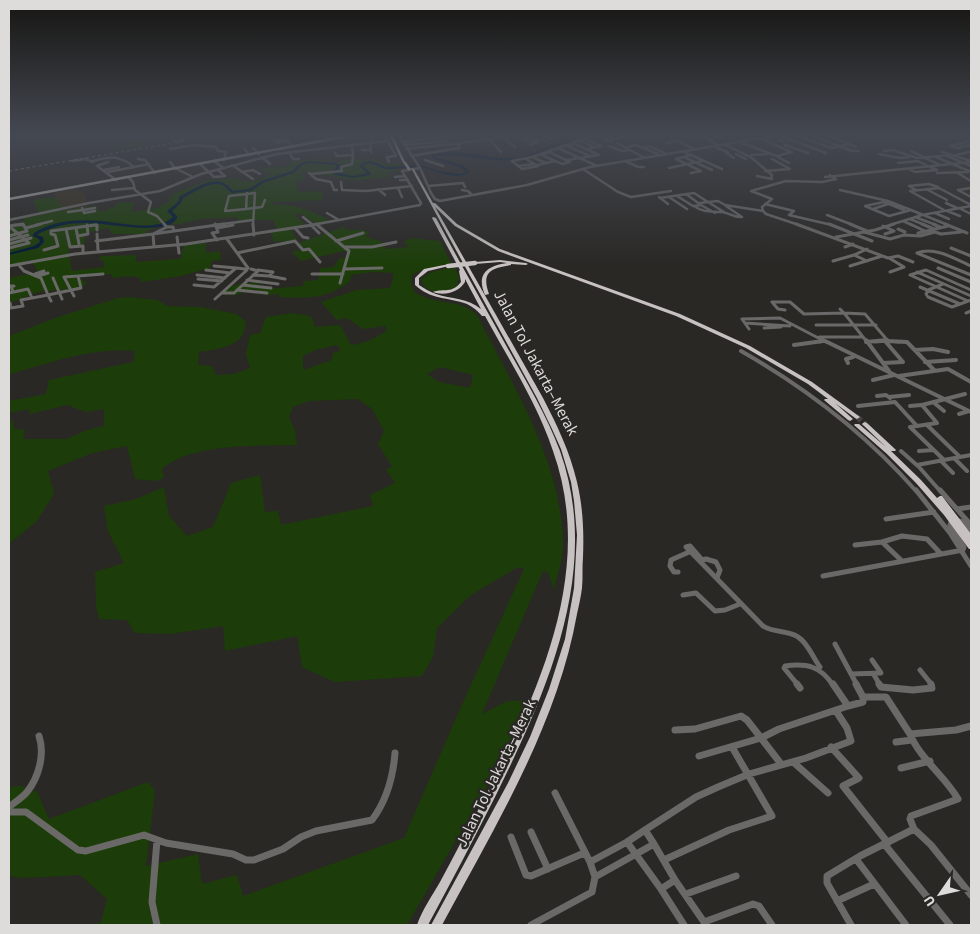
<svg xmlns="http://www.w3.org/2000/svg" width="980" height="934" font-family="'Source Sans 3',sans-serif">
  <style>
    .industrial { fill: #362f1e }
    .green { fill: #1c3d09; fill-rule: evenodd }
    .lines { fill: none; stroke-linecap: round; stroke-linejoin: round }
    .river { fill: #011a37; fill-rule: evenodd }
    .highway-tunnel { stroke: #454340; stroke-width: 5.5; stroke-dasharray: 5.5 3; stroke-linecap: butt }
    .minor-far4 { stroke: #6a6968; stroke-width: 2.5 }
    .minor-far3 { stroke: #6a6968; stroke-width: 3 }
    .minor-far2 { stroke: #6a6968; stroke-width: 4 }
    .minor-far1 { stroke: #6a6968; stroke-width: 5 }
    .minor { stroke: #6a6968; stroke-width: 7 }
    .major { stroke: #ada9a8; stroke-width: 2.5 }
    .highway { fill: #c7c2c1; fill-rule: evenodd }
    .rail { stroke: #92908e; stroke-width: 1; stroke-dasharray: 3 3; stroke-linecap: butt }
    .highway-bridge-far1 { stroke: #c7c2c1; stroke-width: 3 }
    .highway-bridge { stroke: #c7c2c1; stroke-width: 4.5 }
    .labels { text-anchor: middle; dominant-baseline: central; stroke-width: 5; stroke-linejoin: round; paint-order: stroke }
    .street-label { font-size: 16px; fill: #dedcda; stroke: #2a2825 }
  </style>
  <rect width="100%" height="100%" fill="#2a2825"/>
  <path class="industrial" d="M 72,189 L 82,192 L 86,195 L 86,203 L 88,207 L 64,210 L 53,193 Z"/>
  <path class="green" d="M 72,134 L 84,134 L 84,137 L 88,138 L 67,145 L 50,145 L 49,143 L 58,136 Z
    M 173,134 L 182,134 L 188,141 L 138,149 L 134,146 L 103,151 L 120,143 Z
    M 257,135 L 258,136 L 247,143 L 221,146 L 218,143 L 231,141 L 232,138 L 227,135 Z
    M 325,158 L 329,162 L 342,162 L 342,159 L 373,159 L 386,164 L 401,163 L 403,168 L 388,173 L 390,177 C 377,178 363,181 350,180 C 333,178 317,171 301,172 L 305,180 L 296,181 L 297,189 L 300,192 L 322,191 L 323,200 L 272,202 L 273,205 C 294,203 315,211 332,222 L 316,224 L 300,213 L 294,215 L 308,226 L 291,230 L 297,240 L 274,242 L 271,233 L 278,231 L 273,220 L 238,220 L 237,217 L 199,219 L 176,225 L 174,223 L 156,226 L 155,229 L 148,230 L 146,234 L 112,234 L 109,228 C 100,229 94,232 85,233 L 84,244 L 70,247 L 68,251 L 72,271 L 104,267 L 104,261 L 99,260 L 101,256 L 137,255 L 135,262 L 180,259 L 184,245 L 206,243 L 206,253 L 220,251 L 221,260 L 212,261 L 210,268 L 181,276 L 141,282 L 141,278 L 129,276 L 113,278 L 111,274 L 77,277 L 87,283 L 81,288 L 38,292 L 12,302 L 12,307 L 9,308 L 9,278 L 38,272 L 31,260 L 9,266 L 9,224 L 25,222 L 23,218 L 40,215 L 33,200 L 55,197 L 64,210 L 97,206 L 99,212 L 115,207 L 116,203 L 134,202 L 131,212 L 158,208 L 170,201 L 168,198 L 177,192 L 209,180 L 233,178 L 251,182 L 272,175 L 257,168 L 291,166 L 288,162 Z
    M 344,227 L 347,230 L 361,230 L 369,232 L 366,237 L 380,241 L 387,249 L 408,247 L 404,241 L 412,238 L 440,241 L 451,263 L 421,270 L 412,275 L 411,284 L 415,293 C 421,295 426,298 431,299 C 450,305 460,300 477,315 C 513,387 562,461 563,545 C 563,559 557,576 554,590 L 548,572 L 543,571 L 482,714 L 507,701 L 529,700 L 493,776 L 407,925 L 75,925 L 101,923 L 107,899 L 80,875 L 24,878 L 9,876 L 9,787 L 22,786 L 37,792 L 49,819 L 148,782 L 155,790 L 146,866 L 198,854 L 202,884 L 237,875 L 243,896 L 404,838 L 460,709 L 524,569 L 518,567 L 471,595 L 437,628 L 433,657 L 422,676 L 335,682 L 302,667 L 297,636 L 225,651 L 223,626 L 170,634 L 135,633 L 127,620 L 99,619 L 96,606 L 95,572 L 124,563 L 108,531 L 104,506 L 136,499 L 164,487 L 169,516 L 187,536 L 213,527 L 231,483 L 260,475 L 265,512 L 278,511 L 281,525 L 373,506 L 370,495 L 395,483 L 386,470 L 392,466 L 378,444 L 384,431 L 372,409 L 358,399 L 309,401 L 293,407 L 289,417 L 295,430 L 297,445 C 260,446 190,443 162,469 L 164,478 L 156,481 L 135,479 L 127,446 L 92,453 L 48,471 L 54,494 L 36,522 L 9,544 L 9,421 L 13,420 L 14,429 L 25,430 L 23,439 L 67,439 L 87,430 L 104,426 L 104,409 L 86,412 L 67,405 L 30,414 L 29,409 L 9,413 L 9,401 L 46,394 L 49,380 L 133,362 L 135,351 C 95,346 47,364 9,374 L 9,336 L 55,318 L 118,298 L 129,297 L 157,300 L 167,306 L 200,307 L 237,314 L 246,322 C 245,325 245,330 243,334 C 235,348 212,350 199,352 L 198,365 L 212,366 L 216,375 L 234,374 L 250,368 L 246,354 L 250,335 L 260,333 L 266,317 L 292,313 L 311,316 L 315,327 L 340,325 L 351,345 C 366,343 375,339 387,330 L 385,326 L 364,329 L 346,318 L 337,320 L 321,302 L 357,290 L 390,288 L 394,273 L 373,272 L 351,275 L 350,281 C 326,300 308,298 279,297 L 279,294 L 265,295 L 256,289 L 249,290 L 237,295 L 225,295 L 224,290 C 238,282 255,279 268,289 L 302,286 L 305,281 L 318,280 L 320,268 L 334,267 L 339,259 L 350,255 L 344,251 L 301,261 L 292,252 L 304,249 L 299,243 ZM 337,345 L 341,350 L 333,353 L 332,360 L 303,370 L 303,356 L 315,350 ZM 440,367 L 473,375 L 470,388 L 439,382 L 427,374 Z
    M 455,268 L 459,277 L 457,286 C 445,293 426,296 421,280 C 430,270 442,269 455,268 Z"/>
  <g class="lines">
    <path class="river" d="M 578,134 L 581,134 C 573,143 563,143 553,147 C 541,151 530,158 517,160 C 489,163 463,153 435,156 L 436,157 L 464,166 L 470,172 C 455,182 436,170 421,167 C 409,165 396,171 385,169 C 377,167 371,160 363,166 L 371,173 L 371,175 L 353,178 L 335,175 L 333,170 L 337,166 L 335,165 L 308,163 L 301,166 L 294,173 L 263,183 L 251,191 L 232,193 C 229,191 226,187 222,185 C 211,180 193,193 183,198 L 181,203 L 172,211 L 177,216 L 177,218 C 176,220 174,222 172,223 C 153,234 109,223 87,223 C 69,223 53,226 38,234 L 37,235 L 43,237 L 44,242 L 38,248 L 9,255 L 9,253 L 34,246 L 40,242 L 39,239 L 33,236 L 34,233 C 53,220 80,219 102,221 C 122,223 157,232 173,217 L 167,211 L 178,202 L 180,196 C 192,191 213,174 227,185 C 229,186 231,189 233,191 L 249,189 L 261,181 L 292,171 L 299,164 L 307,161 L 337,163 L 341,166 L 337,170 L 338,173 L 353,176 L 367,173 L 359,166 L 364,162 L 371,161 L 387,167 L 420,165 L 439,171 L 461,174 L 466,172 L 462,168 L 434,159 L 431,155 C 455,146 490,160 516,158 C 528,157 538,150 549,146 C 559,142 569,142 578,134 Z"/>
    <path class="highway-tunnel" d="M 857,417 L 865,424"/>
    <path class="minor-far4" d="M 141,134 L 147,134
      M 156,134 L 158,137
      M 188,134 L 193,138
      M 199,134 L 202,137
      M 209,134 L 211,136
      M 280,134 L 293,147
      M 321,134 L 329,140
      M 370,134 L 372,138 L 370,143 L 371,152
      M 384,134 L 396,156 L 387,157 L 389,162
      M 398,134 L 420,168 L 431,193 L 435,199 L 440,201 L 527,185 L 590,167 L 786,134
      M 485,134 L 501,152
      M 522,134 L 539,142 L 534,143
      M 531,134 L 545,141
      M 539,134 L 551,139
      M 551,134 L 557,136
      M 603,134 L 614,139 L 626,136 L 621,134
      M 665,134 L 692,148
      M 699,134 L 717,144
      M 710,134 L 717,137 L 730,134
      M 751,134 L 761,134
      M 792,134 L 832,148 L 850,144
      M 808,134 L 852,151 L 859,151
      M 825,134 L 856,147
      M 835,134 L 842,137
      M 168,135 L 176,142 L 184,140 L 178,134
      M 514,135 L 534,143 L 530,145
      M 281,136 L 289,134
      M 781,136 L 826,153
      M 504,138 L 515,147
      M 585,139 L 601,146 L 587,149
      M 762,139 L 791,152
      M 414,140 L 410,136 L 422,134
      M 579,140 L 594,147
      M 779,140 L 784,142
      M 272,141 L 283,139
      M 971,141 L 950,146 L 957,148 L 971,145
      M 402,142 L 444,137 L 460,138
      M 276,143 L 288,141
      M 617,143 L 643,157
      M 666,143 L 677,141
      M 742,143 L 777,156 L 792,152
      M 724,144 L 754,159
      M 404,145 L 449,141
      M 785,145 L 808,153
      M 609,146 L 622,151 L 629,150
      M 628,147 L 636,145 L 658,154
      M 642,147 L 651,147 L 665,153
      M 253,148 L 259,154
      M 558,148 L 597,166
      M 717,148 L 728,152 L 726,153 L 734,158
      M 170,149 L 194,145 L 216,147 L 218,151 L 226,152 L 224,160
      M 245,149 L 249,155
      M 406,149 C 443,144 481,143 517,134
      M 362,150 L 371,150
      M 682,151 L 722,169
      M 884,151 L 893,150 L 917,158 L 951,155
      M 911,151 L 940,165
      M 289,152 L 293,159 L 299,159
      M 549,152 L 570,162 L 562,164 L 542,155 Z
      M 942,152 L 971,161
      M 335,153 L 337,156 L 353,155 L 352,146
      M 736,154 L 746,159
      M 879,154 L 900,158 L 909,157
      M 691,155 L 676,159 L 701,171
      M 751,155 L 768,154
      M 956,155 L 969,152
      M 411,156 L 459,148 L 459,145
      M 947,156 L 971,166
      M 262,157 L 270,164
      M 532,157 L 546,163
      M 684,157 L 712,170
      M 778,157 L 789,163
      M 936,157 L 969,171
      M 138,159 L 145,160 L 155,173
      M 526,159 L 538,166 L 522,169 L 512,161 L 532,157 L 590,137 L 597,136 L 612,142
      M 753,159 L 772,175 L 771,178
      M 425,160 L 443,166
      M 567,160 L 599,155 L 575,144 L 567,146 L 590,156
      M 72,161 L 86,159 L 93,162
      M 93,161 C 110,156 120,155 134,167 L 149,164
      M 625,161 L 638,167 L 644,167
      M 108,162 L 97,166 L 116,180
      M 170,162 L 176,169
      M 215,162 L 222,167
      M 898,163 L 918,161 L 926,165
      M 200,164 L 214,177 L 225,176 L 218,170
      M 232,165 L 253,179
      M 538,165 L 555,161
      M 518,166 L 534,164
      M 669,168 L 702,161
      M 907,168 L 915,172 L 937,170 L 930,167
      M 177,169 L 193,177
      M 583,169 L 618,192 L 631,197 L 671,191
      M 104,170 L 119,167
      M 765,171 L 790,169 L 772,159
      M 108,172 L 134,167
      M 242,172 L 253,170 L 260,174
      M 309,173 L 316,179 L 331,182 L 334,190 L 337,190
      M 691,173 L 701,171
      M 937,173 L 968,172
      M 958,173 L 969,180
      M 311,174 L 342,171 L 341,167 L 352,164 L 353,155
      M 757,176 L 772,179
      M 395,177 L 405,176
      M 825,177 L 971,162
      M 129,178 L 133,182 L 135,190 L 151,202 L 148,212 L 157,216 L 165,225
      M 400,180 L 408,180
      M 341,182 L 342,190 L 366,191 L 412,186
      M 428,186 L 463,183 L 465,187
      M 398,188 L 402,197
      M 971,188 L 958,190 L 971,197
      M 378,189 L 385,195
      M 112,190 L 134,188
      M 462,190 L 468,191 L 472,195
      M 840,190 L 888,201 L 911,210
      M 916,190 L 909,186 L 929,184 L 938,187
      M 928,190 L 947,200
      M 247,193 L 246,209 L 262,207 L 265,200
      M 686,194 L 701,205
      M 677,196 L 693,206 L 701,205 L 715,213
      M 659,197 L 668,204
      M 669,197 L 687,209
      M 660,198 L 694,193 L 708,202 L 718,201 L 725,205 L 763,211 L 766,214 L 799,225
      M 700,203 L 708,202 L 724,212
      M 946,203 L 957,208
      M 765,204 L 794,211 L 789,215 L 832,225
      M 694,206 C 704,213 711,211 722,212 C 730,213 734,218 742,217 L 726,206
      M 865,206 L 889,216 L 911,210 L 948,225
      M 865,206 L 884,202 L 904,210
      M 95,208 L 83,210 L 84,213 L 95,211
      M 959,208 L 971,214
      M 246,209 L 225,211 L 229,196 L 255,193 L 253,225
      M 873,209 L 888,204
      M 944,210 L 910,191 L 939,188 L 971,205
      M 763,211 L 762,207 L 772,199 L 751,191 L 786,181 L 822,182 L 836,179 L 830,175
      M 947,211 L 960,216
      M 68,212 L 83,210 L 82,208
      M 327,213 L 339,220
      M 935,213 L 949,219
      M 827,215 L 853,225
      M 303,217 L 313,225
      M 915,217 L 936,225
      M 910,219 L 925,225
      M 9,220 L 89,203 L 160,191 L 201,174 L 277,154 L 387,141
      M 903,221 L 912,225
      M 316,224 L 318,225
      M 14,225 L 24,225
      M 36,225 L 52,221
      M 93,225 L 97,225
      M 215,225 L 253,220
      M 312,225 L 420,205 L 421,203 L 402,171 L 420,168
      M 890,225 L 922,215 L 971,206"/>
    <path class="minor-far3" d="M 164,224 L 167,227 L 173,227 L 174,231
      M 215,224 L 218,232 L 212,233 L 217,240
      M 253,224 L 254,235
      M 316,224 L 349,251 L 340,283
      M 796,224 L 888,258 L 898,256 L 913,262
      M 829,224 L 872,241
      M 850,224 L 867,231
      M 910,224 L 925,231
      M 922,224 L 934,229
      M 933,224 L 940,227
      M 945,224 L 967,233
      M 311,225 L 319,233
      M 9,226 L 23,224
      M 9,226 L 29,243
      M 883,226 L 894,231 L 885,234
      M 26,228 L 41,224
      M 76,228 L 79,244
      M 217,228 L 233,225
      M 295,228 L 303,237 L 308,238
      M 66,229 L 70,247 L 83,246 L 83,252
      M 898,229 L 905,232
      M 864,232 L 890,239 L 904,235 L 920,236 L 935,232 L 941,234 L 961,232
      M 918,233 L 948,226
      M 97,234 L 98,250
      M 9,236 L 27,231 L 23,224
      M 78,236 L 88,234 L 87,225
      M 177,237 L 179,253
      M 836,237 L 875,230 L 894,224
      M 227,239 L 248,268
      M 9,240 L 28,235
      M 96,241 L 153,234 L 167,227
      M 336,241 L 363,233
      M 9,244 L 31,238
      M 154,247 L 153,234 L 224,224
      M 344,247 L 372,247 L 396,242
      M 845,247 L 853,244
      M 9,248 L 29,243
      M 951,248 L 971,256
      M 867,249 L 854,255 L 867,261
      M 44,250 L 58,246 L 55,235 L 51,234 L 51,231 L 95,225 L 97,225 L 97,230
      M 237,253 L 295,241 L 303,250 L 309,249 L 320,262
      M 917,253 L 971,275
      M 917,253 C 935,246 955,259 971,266
      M 889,258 L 904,267 L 890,272
      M 833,261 L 854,255
      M 18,264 L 24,271 L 41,278 L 48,295 L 81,288 L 78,276 L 103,274
      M 9,266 L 75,254 L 186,244 L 319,224
      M 214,266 L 236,268
      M 850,266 L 882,256
      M 938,268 L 971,282
      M 344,269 L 382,268
      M 206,270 L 230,273
      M 917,272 L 971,296
      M 35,274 L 44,271
      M 312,274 L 343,274
      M 197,275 L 225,278
      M 253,275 L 269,276 L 273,272 L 258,270
      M 38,276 L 48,273
      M 269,276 L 285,279
      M 53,278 L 62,299
      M 198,279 L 222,281
      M 247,280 L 278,284
      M 943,284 L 928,290 L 926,294 L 928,297 L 952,307 L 971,300
      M 194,285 L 214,287 L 236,268 L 245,269
      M 243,285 L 271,288
      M 920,287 L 960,304
      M 237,290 L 267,293
      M 13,292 L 11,286 L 14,286
      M 9,293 L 28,289 L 32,298 L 48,295 L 51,301
      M 222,293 L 234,293 L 258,271 L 251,269
      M 74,296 L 64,277 L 78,276
      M 215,299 L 247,270
      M 968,301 L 910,275 L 926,270 L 971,290
      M 10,303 L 11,308 L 23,306 L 21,300 L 32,298
      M 840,309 L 844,313 L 865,314 L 888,341 L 875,342
      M 785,310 L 778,309 L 772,302 L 790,302 L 804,314 L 844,313 L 867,342
      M 966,313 L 971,311
      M 745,323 L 790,326
      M 816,325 L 876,325
      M 764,328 L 781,327
      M 749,329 L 742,319 L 780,318 L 826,342
      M 819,337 L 862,337
      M 888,341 L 899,342
      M 819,342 L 823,341"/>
    <path class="minor-far2" d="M 823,340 L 971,412
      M 866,340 L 889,371
      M 888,341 L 907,342 L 935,371
      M 866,342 L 887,340
      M 794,345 L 823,341
      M 915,350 L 933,349 L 948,352
      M 741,351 C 808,389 866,434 917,492
      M 925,362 L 956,360
      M 848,363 L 846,359 L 853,357
      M 883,363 L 903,362 L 885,341
      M 899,376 L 948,369 L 971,382
      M 873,380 L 894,375
      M 877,396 L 886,395 L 890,398
      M 889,397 L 909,395
      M 933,402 L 944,411
      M 858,406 L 895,402 L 917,426 L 910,427
      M 910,406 L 921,405
      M 959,414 L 969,411
      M 927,425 L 960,457 L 944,460
      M 917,426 L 937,423 L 922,405 L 965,394
      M 910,427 L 944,460 L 917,465
      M 901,451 L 919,467 L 941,492
      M 919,451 L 933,450
      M 960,457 L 971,455
      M 955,459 L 967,471
      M 941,461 L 953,473"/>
    <path class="minor-far1" d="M 916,490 L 950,533 L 971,566
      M 940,490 L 971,525
      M 957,509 L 971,507
      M 886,519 L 934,512
      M 959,521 L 964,522 L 971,532
      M 882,542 L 902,536 L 927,539 L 940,553
      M 855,545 L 882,542 L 901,560
      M 678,572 L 674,572 L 670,566 L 671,560 L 689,552
      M 823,576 L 963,550 L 964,547 L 950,525 L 951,522
      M 717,578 L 720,570 L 716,562 L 706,559 L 702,560 L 690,546 L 686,547 L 763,626 C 774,633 788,630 798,637 C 808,643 813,658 820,667
      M 683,595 L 696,593 L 715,611 L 725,610 L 740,604
      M 835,644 L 857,685
      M 920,670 L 932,685
      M 851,674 L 881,673 L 872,660
      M 874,675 L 880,685
      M 798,685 L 784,668 L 785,666 C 807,663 820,666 833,685"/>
    <path class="minor" d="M 797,684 L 800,688
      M 833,684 L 848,706 L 863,702 L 863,697
      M 856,684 L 863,697 L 886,697 L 910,734 L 956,730 L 971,726
      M 879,684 L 881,687 L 913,690 L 932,688 L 931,684
      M 675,730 L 695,729 L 741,716 L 747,720 L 761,738 L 699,756
      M 910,734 C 920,759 945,776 958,799 L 911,816 L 910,819 L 914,829
      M 896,742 L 912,740
      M 831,747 L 859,778 L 843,786 L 888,843
      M 793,762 L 828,793
      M 781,764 L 761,738 L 779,729 L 848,706
      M 901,768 L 930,761
      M 555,793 L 590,862 L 595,877
      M 9,807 C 15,802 22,798 27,792 C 39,777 45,754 39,736
      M 9,812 L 26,812 L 78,850 L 86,851 L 144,835 L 166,843 L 233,854 L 246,860 L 254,860 L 283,849 L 301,837 L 316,831 L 372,820 C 387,800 393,778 395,753
      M 645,830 L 627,842 L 661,889 L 675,880 L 704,922 L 753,904 L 759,906 L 772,925
      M 531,832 L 548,869
      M 511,837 L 526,875 L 531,876 L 584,853
      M 157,840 L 152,902 L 157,925
      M 654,844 L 675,880
      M 885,845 L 950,925
      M 856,859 L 906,925
      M 664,860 L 729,830 L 772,816 L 732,747
      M 590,862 L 627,842
      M 661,889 L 684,925
      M 686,894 L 736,876
      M 837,901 L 874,884
      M 531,925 L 592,892 L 595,877 L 654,844 L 645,830 L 696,797 L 718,787 L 749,774 L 806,758 L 851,741 L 847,728 L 836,711
      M 851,925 L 827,883 L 827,876 L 860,856 L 914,829 L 931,845 L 971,895"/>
    <path class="major" d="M 9,199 L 359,134"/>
    <path class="highway" d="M 389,134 L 392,134 L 406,164 L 403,163 Z
      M 411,168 L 414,169 L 433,203 L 435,203 L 457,224 L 500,249 L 680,314 L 750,346 L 812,382 L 860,417 L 857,419 L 855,418 L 835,403 L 853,419 L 850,421 L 848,420 L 824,400 L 825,399 L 828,399 L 808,384 L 746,348 L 676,316 L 498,251 L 455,226 L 435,207 L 543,398 C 557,425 570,452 577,482 C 583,507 584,532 583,557 C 582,567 583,578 582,588 C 581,596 579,605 577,614 C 557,726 495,826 442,925 L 431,925 L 508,783 L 530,737 L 549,689 L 565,639 L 574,588 L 577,535 L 574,501 L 571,482 L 561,449 L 552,429 L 537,398 Z
      M 433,217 L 436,218 C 459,261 483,304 507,347 C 526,381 546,414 560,451 C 602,569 548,689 496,795 C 474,839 451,882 428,925 L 417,925 C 422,910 432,896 440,882 C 455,854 469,827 484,799 C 538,693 596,571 553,451 C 537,403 509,360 485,316 L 482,316 C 478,311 473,307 467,304 C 448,297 431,300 415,285 L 415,278 L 424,269 L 449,264 L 449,266 L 428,271 L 419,278 L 419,285 C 425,289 430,292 436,294 C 451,299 468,298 481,309 L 465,279 L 465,282 C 458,293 444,296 433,292 C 444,288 452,294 461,282 L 459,271 L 460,270 L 432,218 Z
      M 500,260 L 526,263 L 528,264 L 526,265 L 511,264 L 511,265 C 491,268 481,272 489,294 L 485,295 C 476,274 487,266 507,263 L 500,262 L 475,264 L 473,263 L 475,262 Z
      M 865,422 L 867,423 L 895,449 L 896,450 L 895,451 L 891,451 L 921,480 L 937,498 L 940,496 L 942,496 L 971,534 L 971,549 L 969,549 L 944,515 L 916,483 L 887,454 L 854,425 L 855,424 L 859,424 L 886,447 L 863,425 L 862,424 L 863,423 Z"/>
    <path class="rail" d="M 9,171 L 228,134"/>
    <path class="highway-bridge-far1" d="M 405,163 L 409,169"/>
    <path class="highway-bridge" d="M 448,266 L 475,263"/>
  </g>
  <linearGradient id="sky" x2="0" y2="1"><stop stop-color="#171614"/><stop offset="0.51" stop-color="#444851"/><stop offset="1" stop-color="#444851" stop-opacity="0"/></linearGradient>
  <rect width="980" height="265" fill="url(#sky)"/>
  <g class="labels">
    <g class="street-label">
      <text transform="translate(536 363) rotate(62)">Jalan Tol Jakarta–Merak</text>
      <text transform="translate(496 773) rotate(-64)">Jalan Tol Jakarta–Merak</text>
    </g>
  </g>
  <rect width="980" height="934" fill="none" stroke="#dedcda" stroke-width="20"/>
  <g transform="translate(940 894) rotate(236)" stroke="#2a2825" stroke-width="4" paint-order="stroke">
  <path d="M0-4L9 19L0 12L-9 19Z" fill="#dedcda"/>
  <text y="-8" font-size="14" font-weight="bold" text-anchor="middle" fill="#dedcda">U</text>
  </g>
</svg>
